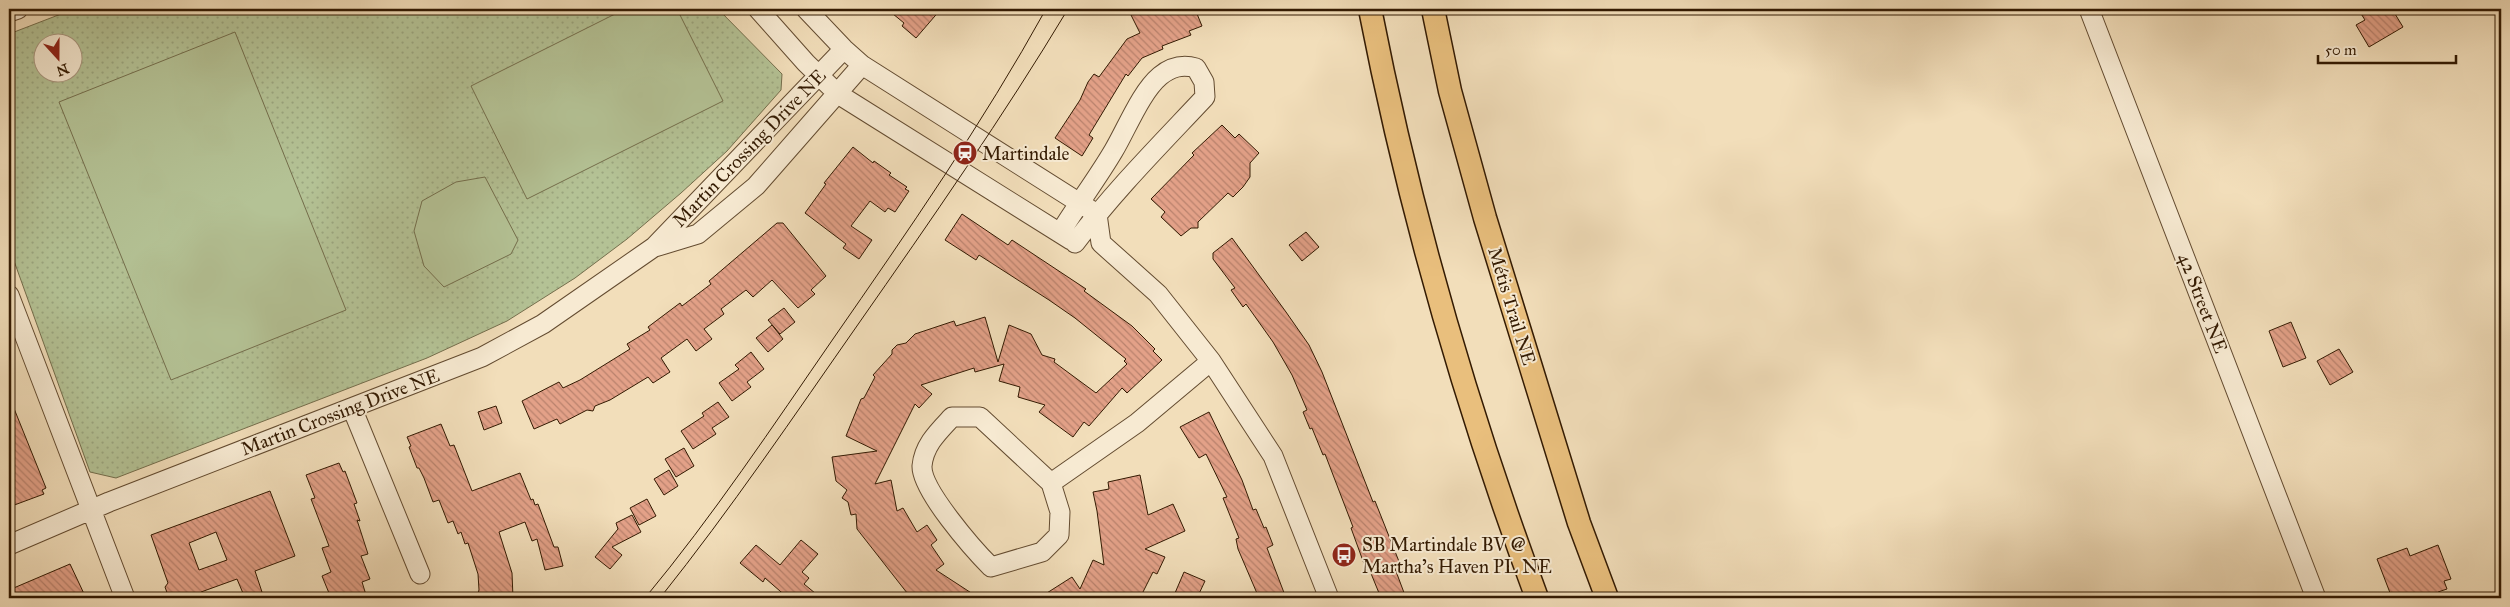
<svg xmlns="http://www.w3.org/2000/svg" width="2510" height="607" font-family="'IM FELL Great Primer',serif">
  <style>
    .park { fill: url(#park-dots); stroke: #746e4c; fill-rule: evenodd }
    .pitch { fill: #b4c295; stroke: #746e4c }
    .building { fill: url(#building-back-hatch); stroke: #331a02; fill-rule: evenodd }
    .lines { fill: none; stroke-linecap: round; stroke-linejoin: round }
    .minor-casing { stroke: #634b30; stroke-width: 21 }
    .major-casing { stroke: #331a02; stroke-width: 25 }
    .minor { stroke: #f7ead2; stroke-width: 19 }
    .major { stroke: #e9bf7d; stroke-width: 22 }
    .tram { stroke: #331a02; stroke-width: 1 }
    .labels { text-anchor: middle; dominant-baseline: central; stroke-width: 4; stroke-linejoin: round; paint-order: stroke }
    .street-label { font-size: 19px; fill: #331a02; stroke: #f7ead2 }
    .poi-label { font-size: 19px; fill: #331a02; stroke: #f7ead2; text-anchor: start }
  </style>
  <defs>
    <pattern id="park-dots" width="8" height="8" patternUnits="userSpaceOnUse" patternTransform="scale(1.25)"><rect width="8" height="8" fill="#b4c295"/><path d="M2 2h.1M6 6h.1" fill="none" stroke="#9ba67f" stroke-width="1.8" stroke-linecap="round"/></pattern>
    <pattern id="building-back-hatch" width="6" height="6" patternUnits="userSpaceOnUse" patternTransform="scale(1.25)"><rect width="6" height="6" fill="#e3a188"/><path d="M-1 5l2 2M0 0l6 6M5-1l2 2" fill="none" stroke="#b9826d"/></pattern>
  </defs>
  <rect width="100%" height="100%" fill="#f2deba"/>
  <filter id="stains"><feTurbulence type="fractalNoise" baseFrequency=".004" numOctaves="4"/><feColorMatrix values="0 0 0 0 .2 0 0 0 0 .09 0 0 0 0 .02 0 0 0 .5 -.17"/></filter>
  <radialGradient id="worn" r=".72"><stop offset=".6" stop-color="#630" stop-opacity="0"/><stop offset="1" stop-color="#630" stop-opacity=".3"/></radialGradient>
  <path class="park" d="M 74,9 L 718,9 L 782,74 L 781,90 L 727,151 L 681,193 L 627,239 L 575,278 L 507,321 L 427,358 L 116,478 L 90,472 L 9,247 L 9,34 ZM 42,42 L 72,42 L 72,72 L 42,72 Z"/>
  <path class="pitch" d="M 625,9 L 677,9 L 723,101 L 527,199 L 471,86 Z
    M 235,32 L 346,310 L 171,380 L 59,102 Z
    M 485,177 L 518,240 L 511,254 L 444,287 L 424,266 L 414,231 L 422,201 L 456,182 Z"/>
  <path class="building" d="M 887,9 L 941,9 L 916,38 L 902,26 L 904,23 Z
    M 1128,9 L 1195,9 L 1202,26 L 1189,31 L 1191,35 L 1162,46 L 1163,49 L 1142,58 L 1128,76 L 1126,74 L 1089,135 L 1093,138 L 1082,156 L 1055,138 L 1080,100 L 1088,82 L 1094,74 L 1099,77 L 1127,39 L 1140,33 Z
    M 2358,9 L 2392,9 L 2403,27 L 2369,47 L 2356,25 L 2365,20 Z
    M 1222,125 L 1235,138 L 1239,134 L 1259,153 L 1250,163 L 1250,177 L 1243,187 L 1233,197 L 1228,193 L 1198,222 L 1198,228 L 1191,228 L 1181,236 L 1161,217 L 1165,212 L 1151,199 L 1194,155 L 1192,153 Z
    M 853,147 L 873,163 L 874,161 L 891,173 L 889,175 L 907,187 L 905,189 L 909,191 L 895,212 L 888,208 L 885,212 L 870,201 L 851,226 L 872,240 L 859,259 L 843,248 L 846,244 L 805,213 L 826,184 L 824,183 Z
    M 962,214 L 1008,245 L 1012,240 L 1086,289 L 1084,291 L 1132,326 L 1155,349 L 1153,351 L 1162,360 L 1127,393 L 1122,388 L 1089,426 L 1084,422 L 1073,437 L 1039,412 L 1045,405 L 1018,397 L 1020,387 L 999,381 L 1004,364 L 975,372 L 974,368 L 921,385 L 932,394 L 919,408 L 915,404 L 875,484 L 891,480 L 897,511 L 903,508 L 917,532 L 927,525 L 937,540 L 931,545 L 944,564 L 936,570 L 979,598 L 911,598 L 857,529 L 856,514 L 851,515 L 848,502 L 842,498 L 847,490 L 836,481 L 832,457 L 877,451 L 846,436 L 861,399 L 864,398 L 875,377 L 873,375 L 892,354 L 892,350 L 897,345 L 906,343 L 915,334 L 954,321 L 956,326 L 985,317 L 998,362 L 1009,325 L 1031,334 L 1042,355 L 1055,359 L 1054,362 L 1096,393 L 1127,364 L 1124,361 L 1126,359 L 1075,318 L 1049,300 L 979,255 L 976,260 L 945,240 Z
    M 777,223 L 783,223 L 826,276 L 811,290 L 815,294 L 798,308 L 772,280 L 753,297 L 746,290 L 721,309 L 724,314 L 704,329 L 712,339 L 696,351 L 687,339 L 661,358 L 670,372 L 653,383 L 648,377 L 610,400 L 595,406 L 593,411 L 587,410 L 560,424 L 557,419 L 534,429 L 522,401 L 559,382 L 563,388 L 580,380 L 630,349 L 627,344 L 650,330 L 648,327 L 680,303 L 682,306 L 711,284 L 709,281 Z
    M 1306,232 L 1319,247 L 1302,261 L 1289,245 Z
    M 1232,238 L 1286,312 L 1309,345 L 1322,372 L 1373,502 L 1375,501 L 1400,564 L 1394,566 L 1406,598 L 1381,598 L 1370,571 L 1367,572 L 1351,528 L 1353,527 L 1325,454 L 1323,455 L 1312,428 L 1310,429 L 1303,412 L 1307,410 L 1292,375 L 1273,342 L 1246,304 L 1243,307 L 1231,290 L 1235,288 L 1213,259 L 1213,253 Z
    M 784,308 L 795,322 L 780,334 L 768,320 Z
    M 2291,322 L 2306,358 L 2283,367 L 2269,331 Z
    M 772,325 L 783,339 L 768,352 L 756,338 Z
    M 2339,349 L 2353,372 L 2330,385 L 2317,361 Z
    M 751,352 L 764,369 L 747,382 L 751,387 L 732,401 L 719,383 L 739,369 L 735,365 Z
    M 9,396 L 46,488 L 42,490 L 44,494 L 9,507 Z
    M 718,402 L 729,417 L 712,428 L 716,434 L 693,449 L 681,431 L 704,416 L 702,413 Z
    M 496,406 L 502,423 L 484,430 L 478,412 Z
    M 1209,412 L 1242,480 L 1253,510 L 1256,509 L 1264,528 L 1266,527 L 1273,545 L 1267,548 L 1286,598 L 1259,598 L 1238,549 L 1236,539 L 1239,538 L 1223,498 L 1227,497 L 1206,454 L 1199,458 L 1180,427 Z
    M 441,424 L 450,446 L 454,445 L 472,491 L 520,473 L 531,500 L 533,499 L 535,505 L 538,504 L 554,547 L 558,547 L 563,566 L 545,570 L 537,539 L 532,541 L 525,522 L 499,532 L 512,573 L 513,598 L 476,598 L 479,590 L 478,574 L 468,543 L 465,544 L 461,532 L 458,534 L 453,521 L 448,523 L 439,500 L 433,502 L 424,478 L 419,468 L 417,468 L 409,447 L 411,446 L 407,437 Z
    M 684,448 L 694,466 L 676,477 L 665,459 Z
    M 339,463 L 343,472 L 345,471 L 357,503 L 354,504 L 360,521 L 357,520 L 368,554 L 361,556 L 370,579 L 362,582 L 367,598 L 331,598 L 322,576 L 331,572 L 322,548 L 329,546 L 311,499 L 315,498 L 306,475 Z
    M 669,470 L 678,486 L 664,495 L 654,479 Z
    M 1140,475 L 1148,515 L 1173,504 L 1185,531 L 1145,549 L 1165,557 L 1157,574 L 1153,572 L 1140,598 L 1039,598 L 1072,577 L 1080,589 L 1093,560 L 1104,565 L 1097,511 L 1093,492 L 1109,489 L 1108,482 Z
    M 270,491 L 295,556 L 255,571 L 262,592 L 245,598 L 237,579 L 201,592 L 204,598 L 169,598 L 165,587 L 168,583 L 151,535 ZM 216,532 L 227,560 L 199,570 L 189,543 Z
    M 647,499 L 656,516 L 639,525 L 630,508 Z
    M 632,515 L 641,532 L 612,547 L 622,555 L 610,569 L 595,557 L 618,529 L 616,523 Z
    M 801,540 L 818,554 L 802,572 L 809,578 L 804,584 L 821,598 L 788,598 L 765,578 L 763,582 L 740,563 L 756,545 L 780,565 Z
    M 2438,545 L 2451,579 L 2444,581 L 2447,589 L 2438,592 L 2440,598 L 2392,598 L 2377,559 L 2407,548 L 2410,556 Z
    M 70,564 L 86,598 L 9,598 L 9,590 Z
    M 1184,572 L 1205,581 L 1197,598 L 1188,598 L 1175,593 Z"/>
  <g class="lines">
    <defs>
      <path id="minor" d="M 758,9 L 806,63 L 838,94 L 1071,240
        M 806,9 L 844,49 L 862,65 L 1097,214 L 1101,243 L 1158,294 L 1211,361 L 1273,456 L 1329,598
        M 2089,9 L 2316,598
        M 9,12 L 18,9
        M 1060,233 C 1077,205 1097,179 1114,150 C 1127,128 1141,92 1160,76 C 1171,67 1182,64 1196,68 L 1204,82 L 1205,97 C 1160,145 1114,191 1075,243
        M 655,247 L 698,234 L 756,186 L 862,65
        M 9,295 L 125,598
        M 352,408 L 420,574
        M 952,417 L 980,417 L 1051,483 L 1060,512 L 1059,535 L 1042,552 L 991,567 C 974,550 921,490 922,466 C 924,445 938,432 952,417 Z
        M 1051,483 L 1137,423 L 1211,361
        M 9,545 L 109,502 L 482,357 L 543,324 L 654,247 L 844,49"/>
      <path id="major" d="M 1370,9 C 1409,209 1466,407 1537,598
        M 1433,9 L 1450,91 L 1485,218 L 1579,523 L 1607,598"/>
    </defs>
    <use href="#minor" class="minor-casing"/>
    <use href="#major" class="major-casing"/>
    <use href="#minor" class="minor"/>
    <use href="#major" class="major"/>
    <path class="tram" d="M 645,598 C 713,516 773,426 833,339 C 908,231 983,123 1046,9
      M 660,598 C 731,509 794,416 859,323 C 931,220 1003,117 1068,9"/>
  </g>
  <defs>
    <symbol id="station-disc" viewBox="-11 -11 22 22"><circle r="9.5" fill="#8f2418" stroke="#f7ead2"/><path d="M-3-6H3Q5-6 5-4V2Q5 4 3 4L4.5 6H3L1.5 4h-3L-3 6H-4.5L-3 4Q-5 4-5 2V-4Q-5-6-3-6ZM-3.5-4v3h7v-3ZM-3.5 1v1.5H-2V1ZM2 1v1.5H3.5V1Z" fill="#fff"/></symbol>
    <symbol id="bus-disc" viewBox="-11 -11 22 22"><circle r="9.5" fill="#8f2418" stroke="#f7ead2"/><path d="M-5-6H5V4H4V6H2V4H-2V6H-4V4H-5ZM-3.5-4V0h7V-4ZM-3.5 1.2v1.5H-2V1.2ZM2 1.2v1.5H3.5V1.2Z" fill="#fff"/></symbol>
  </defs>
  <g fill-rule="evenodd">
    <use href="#station-disc" x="951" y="139" width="28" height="28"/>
    <use href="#bus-disc" x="1330" y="541" width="28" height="28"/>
  </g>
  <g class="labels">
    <g class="street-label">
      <text transform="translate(749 148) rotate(-46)">Martin Crossing Drive NE</text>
      <text transform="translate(2203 303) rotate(69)">42 Street NE</text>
      <text transform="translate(1512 306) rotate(73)">Métis Trail NE</text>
      <text transform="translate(340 412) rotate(-21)">Martin Crossing Drive NE</text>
    </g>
    <g class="poi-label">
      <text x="982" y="153">Martindale</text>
      <text x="1362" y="544">SB Martindale BV @<tspan x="1362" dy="22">Martha's Haven PL NE</tspan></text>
    </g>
  </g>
  <rect width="2510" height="607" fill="none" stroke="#f2deba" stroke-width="30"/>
  <rect x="10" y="10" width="2490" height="587" fill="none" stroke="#331a02" stroke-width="2.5"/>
  <rect x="15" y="15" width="2480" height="577" fill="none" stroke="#331a02"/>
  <g transform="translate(58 58) rotate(159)"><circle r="24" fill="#f7ead2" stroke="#a9977f"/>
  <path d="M0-4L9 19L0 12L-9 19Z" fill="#8f2418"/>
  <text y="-8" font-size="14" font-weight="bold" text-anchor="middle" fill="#331a02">N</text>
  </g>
  <path d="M2318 55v8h138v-8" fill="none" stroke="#331a02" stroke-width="2.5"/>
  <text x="2325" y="55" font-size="15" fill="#331a02" stroke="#f7ead2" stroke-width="4" paint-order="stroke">50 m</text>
  <rect width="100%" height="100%" filter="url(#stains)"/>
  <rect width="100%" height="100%" fill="url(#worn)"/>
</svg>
